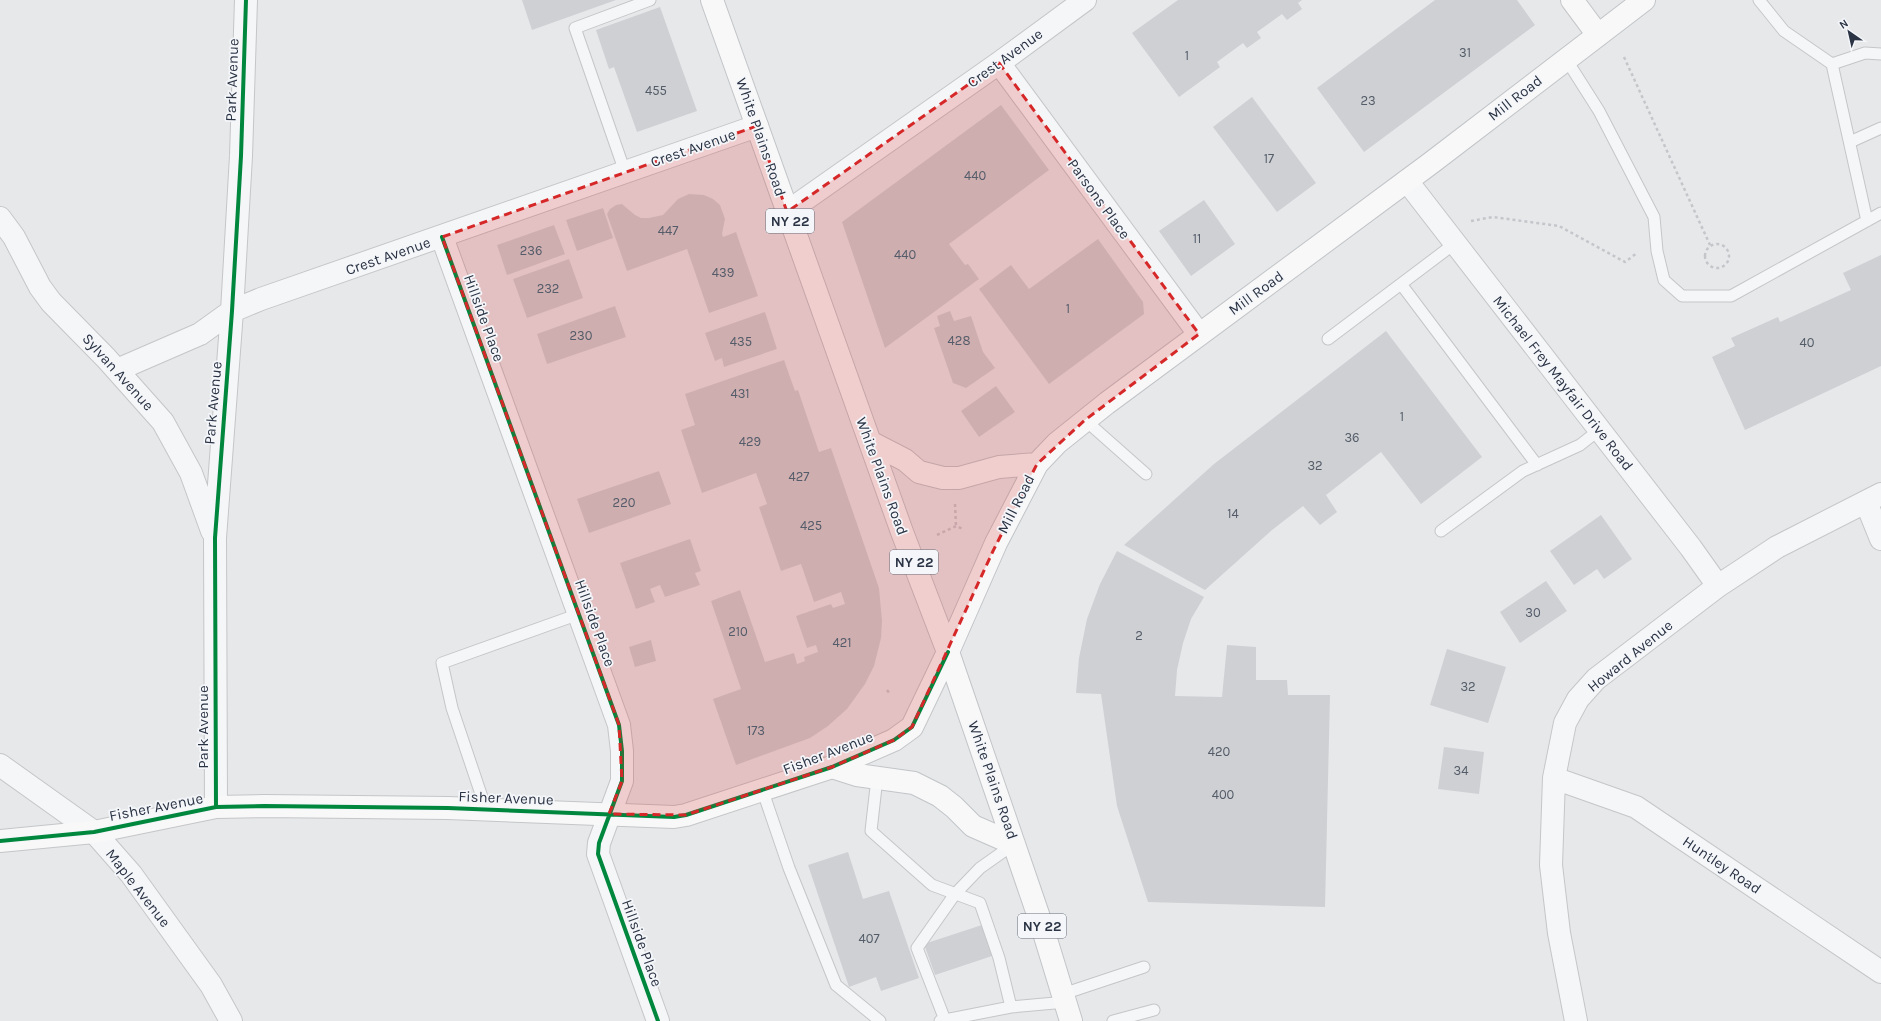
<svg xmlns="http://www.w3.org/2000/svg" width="1881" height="1021" font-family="Karla,sans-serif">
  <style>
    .building { fill: #ced0d3 }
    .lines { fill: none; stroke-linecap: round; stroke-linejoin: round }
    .lane-casing { stroke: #c4c6c8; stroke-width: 13 }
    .street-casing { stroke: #c4c6c8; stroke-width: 24 }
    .secondary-casing { stroke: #c4c6c8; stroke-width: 24 }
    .primary-casing { stroke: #c2c5c8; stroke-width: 24 }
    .path { stroke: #c5c6ca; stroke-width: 2.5; stroke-dasharray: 3 3; stroke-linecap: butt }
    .lane { stroke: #f5f6f7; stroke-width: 11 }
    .street { stroke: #f5f6f7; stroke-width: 22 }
    .secondary { stroke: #f8f8f8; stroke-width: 22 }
    .primary { stroke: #f8f8f8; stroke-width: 22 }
    .cycleway-casing { stroke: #f4f6f9; stroke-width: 6 }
    .cycleway { stroke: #00873e; stroke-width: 4 }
    .marked { fill: #d62828; fill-opacity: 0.2; stroke: #d62828; stroke-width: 3; stroke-dasharray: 8 5; stroke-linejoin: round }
    .labels { text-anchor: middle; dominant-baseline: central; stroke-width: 3.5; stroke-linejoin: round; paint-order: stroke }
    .number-label { font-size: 13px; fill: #545c69 }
    .shield { fill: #f4f6f9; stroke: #676e7b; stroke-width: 1 }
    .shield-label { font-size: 14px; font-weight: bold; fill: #2b3445 }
    .street-label { font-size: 15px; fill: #2b3445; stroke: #f4f6f9 }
  </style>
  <rect width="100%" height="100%" fill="#e6e8ea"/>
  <path class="building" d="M 522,0 L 616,0 L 532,30 Z
    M 1178,0 L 1302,0 L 1298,3 L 1302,9 L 1287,20 L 1282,14 L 1257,32 L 1261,38 L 1247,48 L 1243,43 L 1217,62 L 1220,67 L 1179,97 L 1132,33 Z
    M 1435,0 L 1517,0 L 1535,25 L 1364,152 L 1317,88 Z
    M 660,7 L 697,111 L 637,132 L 614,67 L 609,69 L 596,30 Z
    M 1252,97 L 1316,183 L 1277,212 L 1213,127 Z
    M 1001,105 L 1049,170 L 949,244 L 965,265 L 968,264 L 979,279 L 885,348 L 842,222 Z
    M 689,194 L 704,195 L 713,199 L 720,205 L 725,219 L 722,234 L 723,237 L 736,232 L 758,296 L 709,313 L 687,249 L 627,271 L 607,214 L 610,209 L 616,205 L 622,204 L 635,215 L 641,218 L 649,218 L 663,215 L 678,199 Z
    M 1204,200 L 1235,244 L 1191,276 L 1159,231 Z
    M 603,208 L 613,238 L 577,251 L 566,220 Z
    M 554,225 L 565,254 L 507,275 L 497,245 Z
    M 1098,239 L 1143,302 L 1144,314 L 1049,384 L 979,289 L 1011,265 L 1029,289 Z
    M 1881,255 L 1881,366 L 1745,430 L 1712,357 L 1735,346 L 1731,338 L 1778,317 L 1780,322 L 1851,290 L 1843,273 Z
    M 569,259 L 583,298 L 527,318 L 513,279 Z
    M 615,306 L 626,337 L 547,364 L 537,334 Z
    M 950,311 L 954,321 L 971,316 L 983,352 L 995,368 L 966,388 L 953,383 L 934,328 L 940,326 L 937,316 Z
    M 765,312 L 777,349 L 724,367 L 722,358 L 715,361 L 705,333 Z
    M 1386,331 L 1482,457 L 1421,504 L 1381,452 L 1326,495 L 1337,512 L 1320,525 L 1303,506 L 1272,530 L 1205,590 L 1124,545 L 1214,464 Z
    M 784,360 L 795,391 L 798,390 L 819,452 L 831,448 L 879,588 L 882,621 L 881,638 L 874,666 L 865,684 L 847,709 L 828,726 L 810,738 L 736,765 L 713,699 L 741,689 L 711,601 L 740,590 L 765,662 L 794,653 L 797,664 L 805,661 L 804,657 L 818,652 L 816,645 L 807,648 L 796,616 L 831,604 L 833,608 L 845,604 L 841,592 L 814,602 L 801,564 L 781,571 L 759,507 L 767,504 L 756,473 L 702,493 L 681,430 L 695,425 L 685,394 Z
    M 996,386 L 1015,412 L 979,437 L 961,411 Z
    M 659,471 L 671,504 L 589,533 L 577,499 Z
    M 1601,515 L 1632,559 L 1604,579 L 1597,569 L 1574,585 L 1550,551 Z
    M 690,539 L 701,571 L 695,573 L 700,585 L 665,597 L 660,585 L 650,589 L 655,602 L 636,609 L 620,563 Z
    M 1117,551 L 1204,597 L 1191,619 L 1183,643 L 1177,670 L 1175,696 L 1222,697 L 1227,645 L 1256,647 L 1256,680 L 1287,680 L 1288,695 L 1330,695 L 1325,907 L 1148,902 L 1117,806 L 1101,694 L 1076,693 L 1079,658 L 1087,619 L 1100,584 Z
    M 1546,581 L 1567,611 L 1520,643 L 1500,612 Z
    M 651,640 L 656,661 L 635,667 L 629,647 Z
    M 1447,649 L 1506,667 L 1488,723 L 1430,705 Z
    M 1444,747 L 1484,752 L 1479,794 L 1438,789 Z
    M 848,852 L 863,899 L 889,891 L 919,978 L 881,991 L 876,977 L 849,987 L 808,865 Z
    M 985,924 L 995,955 L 935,975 L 924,944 Z"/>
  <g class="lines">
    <defs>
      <path id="lane" d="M 1759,0 L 1784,31 L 1832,64 L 1867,221
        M 1566,59 L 1599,111 L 1654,217 L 1657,251 L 1664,280 L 1682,296 L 1731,296 L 1881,213
        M 1832,64 L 1865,53 L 1881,54
        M 1850,142 L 1881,128
        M 625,172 L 575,28 L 650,0
        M 1401,284 L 1537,465
        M 1328,339 L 1454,244
        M 1085,420 L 1146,474
        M 1441,531 L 1523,471 L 1580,445 L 1599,430
        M 877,778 L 871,831 L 932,885 L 980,903 L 999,958 L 1011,1007 L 1066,1002
        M 762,789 L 789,868 L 836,985 L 880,1021
        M 486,809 L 452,708 L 442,663 L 579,614
        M 1063,994 L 1144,967
        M 945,1020 L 917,948 L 955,894 L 980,868 L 1014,844
        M 940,1021 L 1011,1007
        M 1113,1021 L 1154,1010"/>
      <path id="street" d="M 999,63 L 1199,334
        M 1407,181 L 1691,548 L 1718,586
        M 787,212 L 999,63 L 1085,0
        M 0,218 L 14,237 L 40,287 L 51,302 L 106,358 L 163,422 L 191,473 L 212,531
        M 442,237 L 619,725 L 622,751 L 622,781 L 599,843 L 598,854 L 658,1021
        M 117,370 L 200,334 L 232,311 L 261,299 L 757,126
        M 1866,502 L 1881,539
        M 0,765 L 94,832 L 131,874 L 211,985 L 231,1021
        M 1554,778 L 1636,807 L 1881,972
        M 216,807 L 215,538 L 232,311 L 241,156 L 246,0
        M 1576,1021 L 1559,933 L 1551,865 L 1554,778 L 1565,723 L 1578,699 L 1596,679 L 1718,586 L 1777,547 L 1881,494"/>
      <path id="secondary" d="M 1572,0 L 1598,35
        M 0,841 L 94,832 L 216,807 L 264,806 L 448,808 L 674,817 L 686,815 L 832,767 L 894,740 L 912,727 L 948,652"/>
      <path id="primary" d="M 712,0 L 902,532 L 948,652 L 1041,923 L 1071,1021
        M 870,442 L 905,460 L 919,472 L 943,478 L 959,478 L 999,467 L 1037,464
        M 948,652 L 996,543 L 1037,464 L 1057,443 L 1107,403 L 1431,163 L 1644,0
        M 832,767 L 857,775 L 914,783 L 940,796 L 954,807 L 973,826 L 1014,844"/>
    </defs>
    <use href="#lane" class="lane-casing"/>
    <use href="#street" class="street-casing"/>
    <use href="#secondary" class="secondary-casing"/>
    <use href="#primary" class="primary-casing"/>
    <path class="path" d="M 1624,57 L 1710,245
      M 1471,221 L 1493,217 L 1559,226 L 1625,262 L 1637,253
      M1705 256a12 12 0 1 1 24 0a12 12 0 1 1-24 0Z
      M 955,504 L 956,526
      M 937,535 L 956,526 L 963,529
      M 887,690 L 890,694"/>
    <use href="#lane" class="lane"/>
    <use href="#street" class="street"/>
    <use href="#secondary" class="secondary"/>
    <use href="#primary" class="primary"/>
    <defs>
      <path id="cycleway" d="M 442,237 L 619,725 L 622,751 L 622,781 L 599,843 L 598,854 L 658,1021
        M 216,807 L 215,538 L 232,311 L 241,156 L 246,0
        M 0,841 L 94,832 L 216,807 L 264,806 L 448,808 L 674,817 L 686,815 L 832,767 L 894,740 L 912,727 L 948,652"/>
    </defs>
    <use href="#cycleway" class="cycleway-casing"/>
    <use href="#cycleway" class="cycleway"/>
  </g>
  <path class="marked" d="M 999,63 L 1199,334 L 1085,420 L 1037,464 L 993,551 L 912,727 L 894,740 L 832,767 L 686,815 L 609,814 L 622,781 L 619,725 L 442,237 L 757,126 L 787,212 Z"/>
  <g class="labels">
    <g class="number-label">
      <text x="1465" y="52">31</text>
      <text x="1187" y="55">1</text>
      <text x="656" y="90">455</text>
      <text x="1368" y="100">23</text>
      <text x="1269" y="158">17</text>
      <text x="975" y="175">440</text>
      <text x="668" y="230">447</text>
      <text x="1197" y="238">11</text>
      <text x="531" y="250">236</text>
      <text x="905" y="254">440</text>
      <text x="723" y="272">439</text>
      <text x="548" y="288">232</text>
      <text x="1068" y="308">1</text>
      <text x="581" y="335">230</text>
      <text x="959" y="340">428</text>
      <text x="741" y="341">435</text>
      <text x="1807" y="342">40</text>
      <text x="740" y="393">431</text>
      <text x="1402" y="416">1</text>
      <text x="1352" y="437">36</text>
      <text x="750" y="441">429</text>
      <text x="1315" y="465">32</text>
      <text x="799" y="476">427</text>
      <text x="624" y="502">220</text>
      <text x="1233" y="513">14</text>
      <text x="811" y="525">425</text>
      <text x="1533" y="612">30</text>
      <text x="738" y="631">210</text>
      <text x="1139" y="635">2</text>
      <text x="842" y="642">421</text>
      <text x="1468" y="686">32</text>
      <text x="756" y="730">173</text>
      <text x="1219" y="751">420</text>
      <text x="1461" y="770">34</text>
      <text x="1223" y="794">400</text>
      <text x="869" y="938">407</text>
    </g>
    <g class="shield">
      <rect x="766" y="209" width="48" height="24" rx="3"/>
      <rect x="890" y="550" width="48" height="24" rx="3"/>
      <rect x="1018" y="914" width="48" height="24" rx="3"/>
    </g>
    <g class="shield-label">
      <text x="790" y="221">NY 22</text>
      <text x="914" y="562">NY 22</text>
      <text x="1042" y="926">NY 22</text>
    </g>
    <g class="street-label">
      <text transform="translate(1005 58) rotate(-36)">Crest Avenue</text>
      <text transform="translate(232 80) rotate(-88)">Park Avenue</text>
      <text transform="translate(1515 98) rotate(-38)">Mill Road</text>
      <text transform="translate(761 137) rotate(71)">White Plains Road</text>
      <text transform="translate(693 148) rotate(-19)">Crest Avenue</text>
      <text transform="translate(1099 199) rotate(54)">Parsons Place</text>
      <text transform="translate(388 256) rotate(-19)">Crest Avenue</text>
      <text transform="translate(1256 293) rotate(-36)">Mill Road</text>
      <text transform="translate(484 318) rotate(70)">Hillside Place</text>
      <text transform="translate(118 372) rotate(48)">Sylvan Avenue</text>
      <text transform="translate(1563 383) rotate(52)">Michael Frey Mayfair Drive Road</text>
      <text transform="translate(213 403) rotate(-85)">Park Avenue</text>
      <text transform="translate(882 476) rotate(70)">White Plains Road</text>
      <text transform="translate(1016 504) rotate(-63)">Mill Road</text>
      <text transform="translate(595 623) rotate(70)">Hillside Place</text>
      <text transform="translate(1630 656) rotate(-39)">Howard Avenue</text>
      <text transform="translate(203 727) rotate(-90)">Park Avenue</text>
      <text transform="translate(828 753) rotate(-21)">Fisher Avenue</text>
      <text transform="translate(993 780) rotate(71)">White Plains Road</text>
      <text transform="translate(506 798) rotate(2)">Fisher Avenue</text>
      <text transform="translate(156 807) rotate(-11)">Fisher Avenue</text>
      <text transform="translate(1722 865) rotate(34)">Huntley Road</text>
      <text transform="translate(138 888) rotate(52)">Maple Avenue</text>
      <text transform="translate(642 943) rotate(70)">Hillside Place</text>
    </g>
  </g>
  <g transform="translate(1849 32) rotate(326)" stroke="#f4f6f9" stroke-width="3" paint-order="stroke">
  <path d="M0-3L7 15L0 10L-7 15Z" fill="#2b3445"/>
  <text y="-6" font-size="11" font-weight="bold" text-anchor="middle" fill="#2b3445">N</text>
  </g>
</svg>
